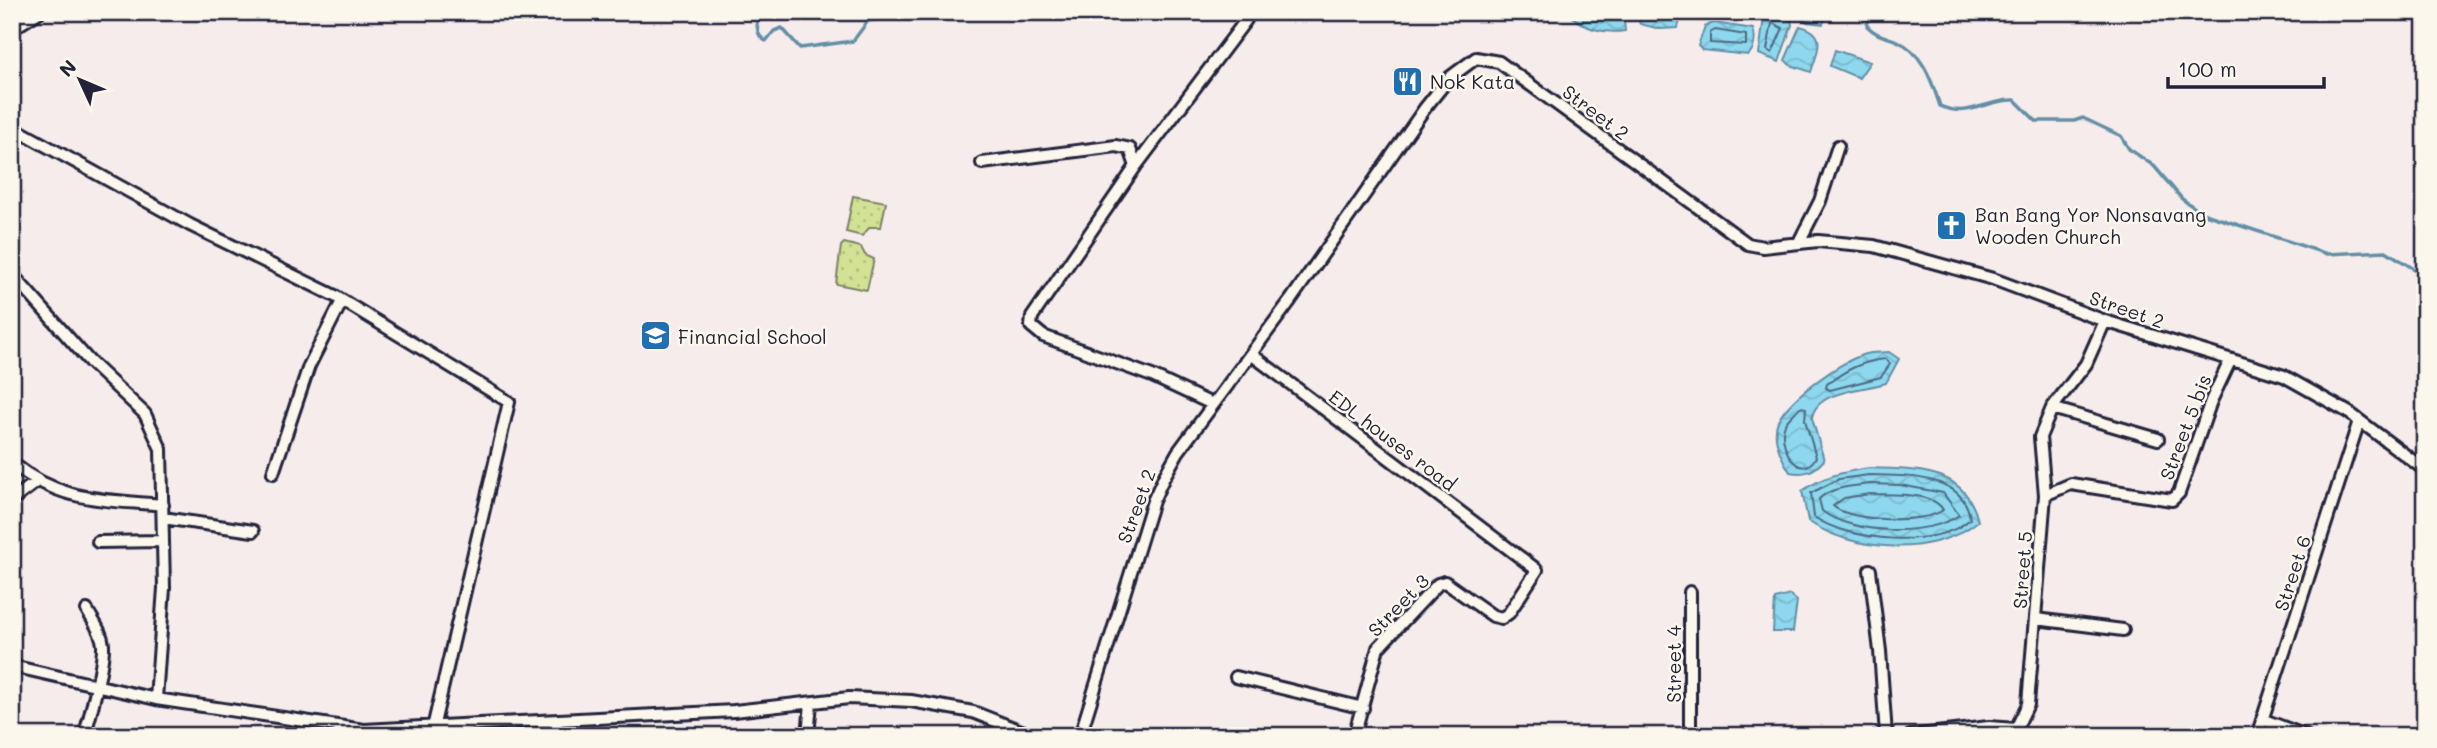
<svg xmlns="http://www.w3.org/2000/svg" width="2437" height="748" font-family="Mali,sans-serif">
  <style>
    .grass { fill: url(#grass-dots); stroke: #7a8268; stroke-width: 2 }
    .water { fill: url(#water-waves); stroke: #628fa6; stroke-width: 2 }
    .lines { fill: none; stroke-linecap: round; stroke-linejoin: round }
    .shore { stroke: #4d6b83; stroke-width: 2 }
    .stream { stroke: #628fa6; stroke-width: 3.5 }
    .minor-casing { stroke: #22223b; stroke-width: 16 }
    .minor { stroke: #fbf7ec; stroke-width: 10 }
    .labels { text-anchor: middle; dominant-baseline: central; stroke-width: 5; stroke-linejoin: round; paint-order: stroke }
    .poi-label { font-size: 19px; fill: #22223b; stroke: #fbf7ec; text-anchor: start }
    .street-label { font-size: 19px; fill: #22223b; stroke: #fbf7ec }
  </style>
  <defs>
    <pattern id="grass-dots" width="8" height="8" patternUnits="userSpaceOnUse" patternTransform="scale(1.75)"><rect width="8" height="8" fill="#d2e194"/><path d="M2 2h.1M6 6h.1" fill="none" stroke="#b4c180" stroke-width="1.8" stroke-linecap="round"/></pattern>
    <pattern id="water-waves" width="16" height="10" patternUnits="userSpaceOnUse" patternTransform="scale(1.75)"><rect width="16" height="10" fill="#8dd8ee"/><path d="M0 5q4-4 8 0t8 0" fill="none" stroke="#79b9cd"/></pattern>
  </defs>
  <rect width="100%" height="100%" fill="#f7ecec"/>
  <filter id="ink" filterUnits="userSpaceOnUse"><feTurbulence type="fractalNoise" baseFrequency=".0143" numOctaves="2"/><feDisplacementMap in="SourceGraphic" scale="14" xChannelSelector="R" yChannelSelector="G"/><feConvolveMatrix kernelMatrix="1 2 1 2 8 2 1 2 1" color-interpolation-filters="sRGB"/></filter>
  <g filter="url(#ink)">
    <path class="grass" d="M 853,196 L 886,202 L 881,227 L 870,227 L 862,236 L 846,232 Z
      M 844,243 L 861,247 L 865,255 L 874,259 L 867,290 L 836,284 L 841,246 Z"/>
    <path class="water" d="M 1568,12 L 1623,12 L 1625,31 C 1604,34 1582,29 1568,12 Z
      M 1635,12 L 1682,12 L 1678,28 L 1660,29 L 1640,24 Z
      M 1805,12 L 1828,12 L 1823,24 L 1807,22 Z
      M 1771,16 L 1791,19 L 1792,25 L 1779,62 L 1759,54 L 1764,17 Z
      M 1714,23 L 1753,29 C 1756,37 1755,49 1748,55 L 1702,50 L 1698,46 L 1705,26 Z
      M 1800,26 C 1828,33 1818,50 1811,72 L 1790,65 L 1785,60 Z
      M 1835,50 L 1870,62 L 1859,78 L 1830,66 Z
      M 1889,352 L 1899,359 L 1886,383 C 1864,390 1816,390 1812,418 L 1824,460 C 1814,472 1804,475 1790,472 C 1782,459 1771,437 1778,421 C 1790,397 1838,364 1862,355 C 1870,352 1880,353 1889,352 Z
      M 1869,468 C 1915,470 1965,466 1978,521 C 1934,558 1852,552 1808,521 L 1802,491 C 1823,476 1843,472 1869,468 Z
      M 1790,595 L 1797,601 L 1793,632 L 1773,632 L 1775,599 Z"/>
    <g class="lines">
      <path class="shore" d="M 1772,23 L 1783,28 L 1772,53 L 1767,50 Z
        M 1715,30 L 1746,35 L 1746,45 L 1710,43 L 1710,33 Z
        M 1886,359 L 1890,364 L 1881,377 L 1830,390 L 1826,388 L 1827,384 C 1846,370 1862,361 1886,359 Z
        M 1800,407 L 1806,408 L 1805,420 L 1816,457 C 1799,486 1776,442 1785,424 C 1788,418 1796,412 1800,407 Z
        M 1869,475 C 1903,476 1965,473 1970,519 C 1938,550 1848,541 1814,517 L 1811,493 L 1839,479 Z
        M 1870,484 L 1900,485 L 1943,493 L 1959,515 C 1929,537 1851,534 1822,511 L 1819,499 C 1831,487 1854,486 1870,484 Z
        M 1870,494 C 1889,495 1933,491 1943,510 C 1925,524 1850,522 1833,506 L 1844,498 Z"/>
      <path class="stream" d="M 755,12 C 759,23 754,35 766,41 L 774,31 L 782,28 L 800,48 L 853,41 L 868,21 C 896,15 923,26 951,12
        M 1868,12 L 1867,26 C 1877,36 1885,36 1897,41 C 1923,52 1932,82 1940,106 C 1969,119 1986,99 2015,100 L 2036,121 L 2074,121 L 2083,118 L 2121,136 L 2129,149 L 2154,166 L 2182,199 L 2202,213 L 2327,254 L 2386,251 L 2425,276"/>
      <defs>
        <path id="minor" d="M 12,29 L 39,12
          M 12,127 L 190,225 L 335,296 L 509,402 L 433,728
          M 982,163 L 1116,146 L 1130,149 L 1136,166 L 1032,317 L 1031,326 L 1043,336 L 1152,376 L 1212,404
          M 1136,166 L 1246,20 L 1247,12
          M 1799,242 L 1820,201 L 1838,146
          M 12,274 L 90,362 L 145,414 L 161,449 L 164,588 L 156,699
          M 1251,354 L 1537,570 L 1509,613 L 1502,618 L 1493,616 L 1445,582 L 1438,584 L 1378,648 L 1354,736
          M 2052,408 L 2158,439
          M 12,463 C 62,503 102,499 163,505
          M 273,473 L 309,366 L 342,301
          M 2045,495 L 2071,484 L 2172,500 L 2179,493 L 2211,401 L 2230,361
          M 12,500 L 36,482
          M 163,518 L 253,531
          M 98,542 L 162,541
          M 1870,570 L 1880,651 L 1886,735
          M 2036,619 L 2123,630
          M 12,666 L 156,699 L 364,730 L 734,711 L 849,698 L 911,701 L 973,712 L 1034,736
          M 1236,677 L 1363,708
          M 2264,720 L 2306,736
          M 556,721 L 559,736
          M 84,736 C 90,718 104,662 103,645 C 102,632 93,621 87,610
          M 808,736 L 811,703
          M 1080,736 L 1153,501 L 1164,477 L 1178,452 L 1290,301 L 1425,108 L 1449,78 L 1476,58 L 1499,62 L 1748,244 L 1763,247 L 1818,241 L 1874,246 L 1993,279 L 2105,321 L 2284,376 L 2348,412 L 2425,470
          M 1690,736 L 1690,592
          M 1910,736 L 1989,727 L 2016,729 L 2028,704 L 2045,495 L 2040,437 L 2052,408 L 2086,364 L 2105,321
          M 2257,736 L 2359,421"/>
      </defs>
      <use href="#minor" class="minor-casing"/>
      <use href="#minor" class="minor"/>
    </g>
  </g>
  <defs>
    <symbol id="restaurant-square" viewBox="-11 -11 22 22"><rect x="-9" y="-9" width="18" height="18" rx="4" fill="#1f6fb2" stroke="#fbf7ec"/><path d="M-5-6h1v4h1v-4h1v4h1v-4h1v5L-1.5 .5V6h-2V.5L-5-1ZM5-6V6H3V1.5H1.5Q1.5-4 5-6Z" fill="#fff"/></symbol>
    <symbol id="church-square" viewBox="-11 -11 22 22"><rect x="-9" y="-9" width="18" height="18" rx="4" fill="#1f6fb2" stroke="#fbf7ec"/><path d="M-1.2-6h2.4v3.5h3.3v2.4h-3.3V6h-2.4V-.1h-3.3v-2.4h3.3Z" fill="#fff"/></symbol>
    <symbol id="university-square" viewBox="-11 -11 22 22"><rect x="-9" y="-9" width="18" height="18" rx="4" fill="#1f6fb2" stroke="#fbf7ec"/><path d="M0-5L7-2L0 1L-7-2ZM-4 1L0 2.5L4 1V4Q0 6-4 4Z" fill="#fff"/></symbol>
  </defs>
  <g fill-rule="evenodd">
    <use href="#restaurant-square" x="1390" y="64" width="35" height="35"/>
    <use href="#church-square" x="1934" y="208" width="35" height="35"/>
    <use href="#university-square" x="638" y="318" width="35" height="35"/>
  </g>
  <g class="labels">
    <g class="poi-label">
      <text x="1430" y="81">Nok Kata</text>
      <text x="1975" y="214">Ban Bang Yor Nonsavang<tspan x="1975" dy="22">Wooden Church</tspan></text>
      <text x="678" y="336">Financial School</text>
    </g>
    <g class="street-label">
      <text transform="translate(1596 112) rotate(37)">Street 2</text>
      <text transform="translate(2127 309) rotate(19)">Street 2</text>
      <text transform="translate(2185 427) rotate(-69)">Street 5 bis</text>
      <text transform="translate(1393 440) rotate(37)">EDL houses road</text>
      <text transform="translate(1136 506) rotate(-70)">Street 2</text>
      <text transform="translate(2022 570) rotate(-86)">Street 5</text>
      <text transform="translate(2292 573) rotate(-72)">Street 6</text>
      <text transform="translate(1398 605) rotate(-46)">Street 3</text>
      <text transform="translate(1673 664) rotate(-90)">Street 4</text>
    </g>
  </g>
  <rect width="2437" height="748" fill="none" stroke="#fbf7ec" stroke-width="42"/>
  <rect x="21" y="21" width="2395" height="706" fill="none" stroke="#22223b" stroke-width="2.5" filter="url(#ink)"/>
  <g transform="translate(80 80) rotate(314)" stroke="#fbf7ec" stroke-width="5" paint-order="stroke">
  <path d="M0-5L12 26L0 18L-12 26Z" fill="#22223b"/>
  <text y="-10" font-size="19" font-weight="bold" text-anchor="middle" fill="#22223b">N</text>
  </g>
  <path d="M2168 77v10h156v-10" fill="none" stroke="#22223b" stroke-width="3.5"/>
  <text x="2178" y="77" font-size="21" fill="#22223b" stroke="#fbf7ec" stroke-width="5" paint-order="stroke">100 m</text>
</svg>
